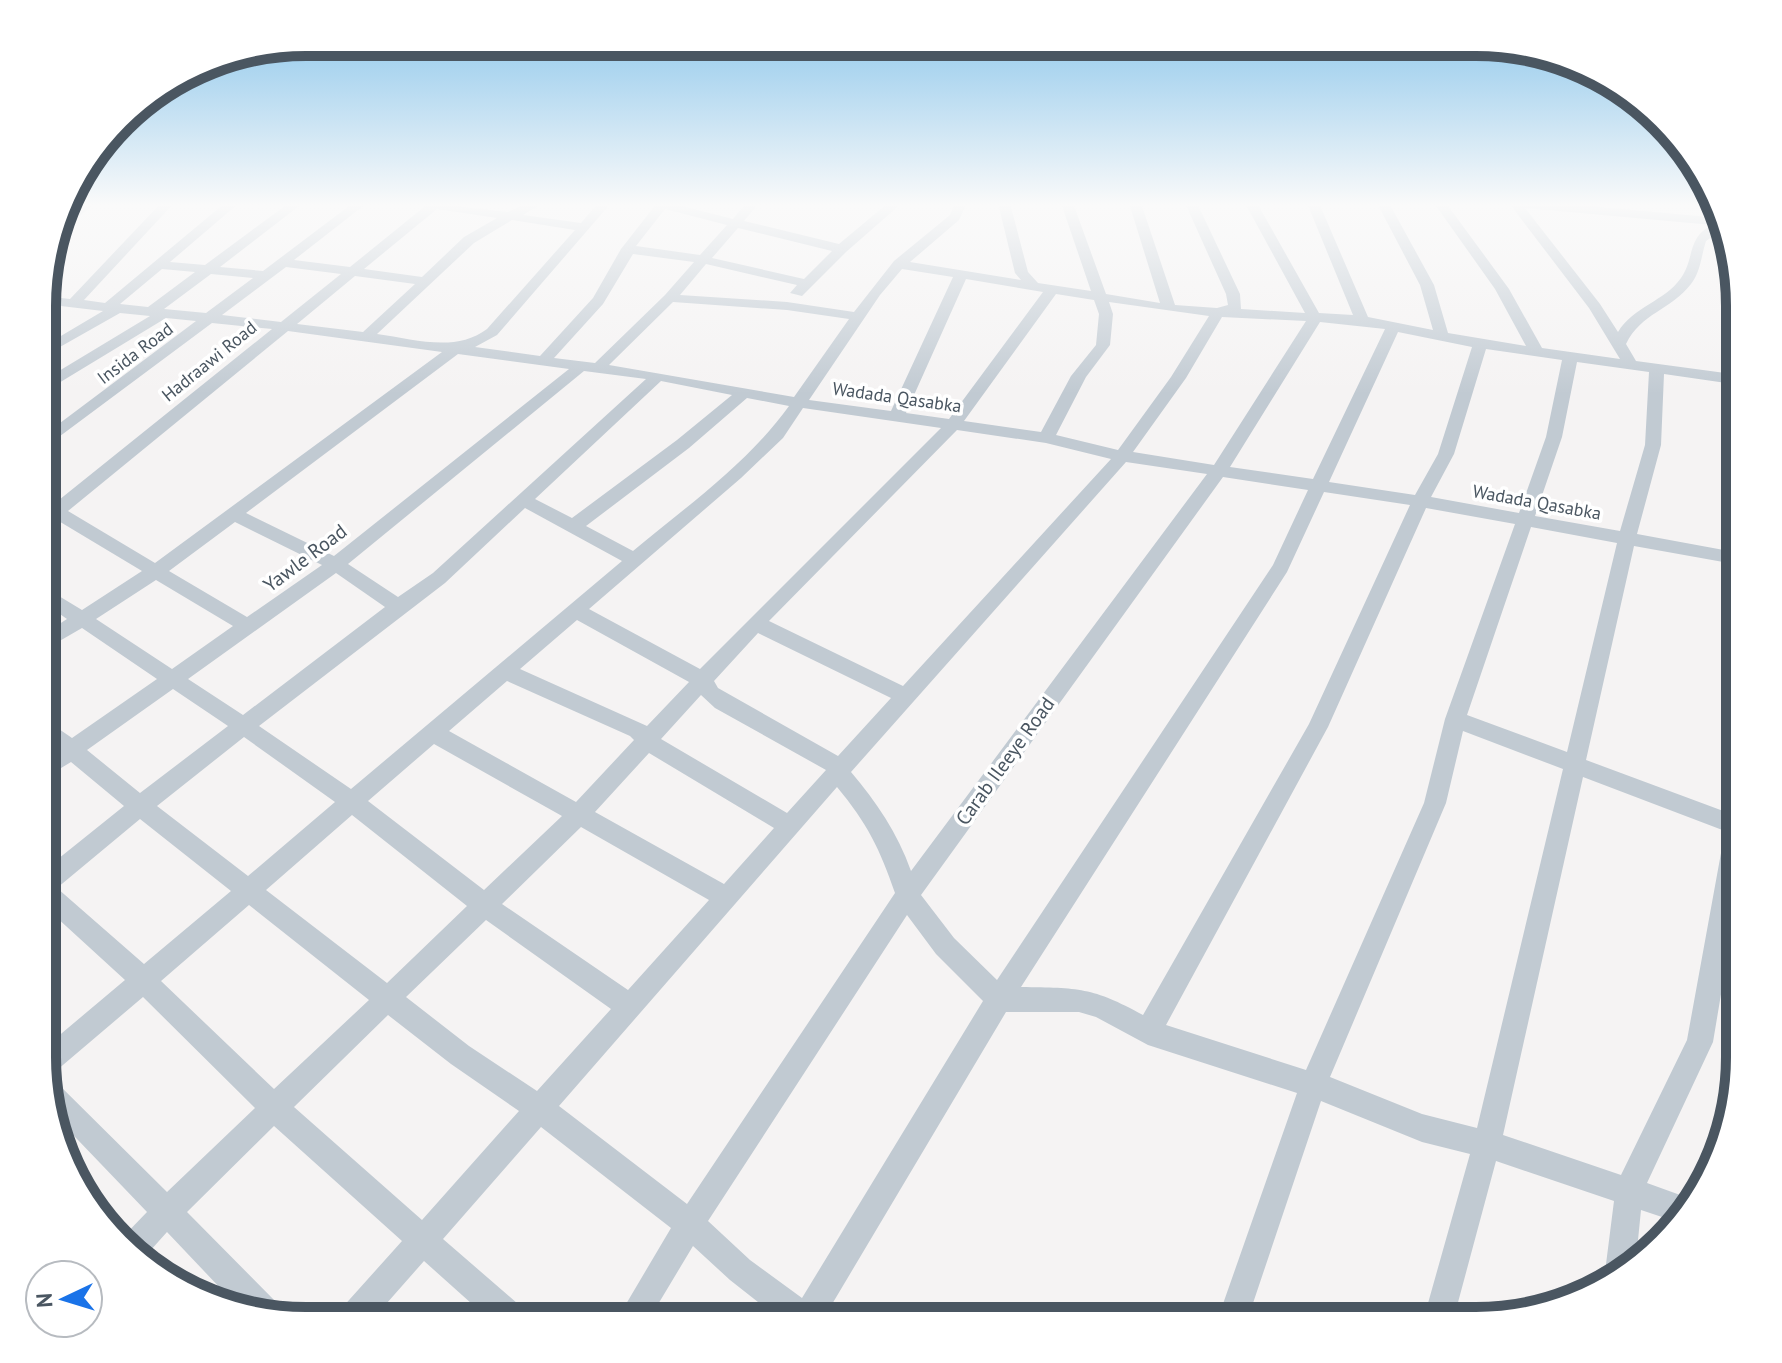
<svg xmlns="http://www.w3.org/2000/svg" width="1782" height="1363" font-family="'PT Sans',sans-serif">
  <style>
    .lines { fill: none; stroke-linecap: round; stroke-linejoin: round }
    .minor { fill: #c1cad2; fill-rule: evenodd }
    .labels { text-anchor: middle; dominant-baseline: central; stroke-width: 7; stroke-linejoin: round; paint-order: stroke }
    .far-street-label { font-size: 18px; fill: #4a5661; stroke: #fff }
    .street-label { font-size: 20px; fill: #4a5661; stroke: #fff }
    .rim { fill: none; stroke: #4a5661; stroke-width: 10 }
  </style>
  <rect width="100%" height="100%" fill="#f5f3f3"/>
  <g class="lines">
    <path class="minor" d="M 82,203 L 96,203 L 64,228 L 59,228 L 63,217 Z
      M 161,203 L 174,203 L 84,300 L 105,303 L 225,203 L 239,203 L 170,262 L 205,265 L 289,203 L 303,203 L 220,267 L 263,271 L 353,203 L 367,203 L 294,260 L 350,267 L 429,203 L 508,212 L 527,203 L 543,203 L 523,215 L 581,223 L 598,203 L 611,203 L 497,335 L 475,347 L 540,356 L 593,298 L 621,249 L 657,203 L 670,203 L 733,219 L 746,203 L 759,203 L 744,221 L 839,244 L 888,203 L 902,203 L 846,252 L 802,296 L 790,293 L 797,285 L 706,264 L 680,295 L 787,302 L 854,312 L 894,261 L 950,215 L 955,203 L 967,203 L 959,220 L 910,262 L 1021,280 L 1015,273 L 998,203 L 1010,203 L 1028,272 L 1038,283 L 1091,291 L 1061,203 L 1073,203 L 1106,294 L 1160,303 L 1129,203 L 1141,203 L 1175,305 L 1217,308 L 1228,305 L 1226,294 L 1185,203 L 1197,203 L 1240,294 L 1241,309 L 1305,313 L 1245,203 L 1257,203 L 1319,313 L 1353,315 L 1307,203 L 1319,203 L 1368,317 L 1433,330 L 1420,285 L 1377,203 L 1389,203 L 1434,285 L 1448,333 L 1526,346 L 1495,289 L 1434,203 L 1446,203 L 1509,289 L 1542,348 L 1620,359 L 1589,308 L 1509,203 L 1556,203 L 1720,218 L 1722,230 L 1706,241 C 1701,256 1701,271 1691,284 C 1671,310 1641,313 1626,344 L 1636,361 L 1740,375 L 1740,385 L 1664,374 L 1661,445 L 1637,534 L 1740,553 L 1740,565 L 1634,546 L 1586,760 L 1726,812 L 1730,713 L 1733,707 L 1740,705 L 1740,881 L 1713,1042 L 1647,1183 L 1694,1200 L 1680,1223 L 1641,1210 L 1636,1260 L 1609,1281 L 1605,1272 L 1614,1201 L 1496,1161 L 1453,1321 L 1423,1321 L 1470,1154 L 1422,1142 L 1321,1101 L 1247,1321 L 1217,1321 L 1297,1093 L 1148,1045 L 1096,1017 L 1079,1012 L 1006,1012 L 822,1321 L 782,1321 L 730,1280 L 693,1246 L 648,1321 L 616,1321 L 671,1228 L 541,1127 L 443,1239 L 525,1310 L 529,1321 L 491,1321 L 424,1261 L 372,1320 L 337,1320 L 341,1309 L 402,1241 L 274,1126 L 187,1212 L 279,1305 L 282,1319 L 240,1309 L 167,1232 L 141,1261 L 120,1240 L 147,1212 L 54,1115 L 43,1075 L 43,1049 L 125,980 L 43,905 L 43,871 L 124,806 L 71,762 L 43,779 L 43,758 L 56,749 L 43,738 L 43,718 L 72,738 L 157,679 L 82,628 L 44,650 L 44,634 L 67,619 L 44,603 L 44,587 L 82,610 L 142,571 L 57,520 L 44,527 L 44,512 L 272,329 L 212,323 L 44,448 L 44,435 L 196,321 L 166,318 L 44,392 L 44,380 L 150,316 L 120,313 L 44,356 L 44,346 L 103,311 L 44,304 L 44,296 L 70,299 ZM 1525,208 L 1713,225 C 1687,236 1695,258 1681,278 C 1665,301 1633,307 1618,332 L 1600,304 ZM 437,209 L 497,218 L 464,237 L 422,277 L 364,269 ZM 665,209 L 727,225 L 700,255 L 636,246 ZM 512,220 L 575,230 L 487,329 C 455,353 415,339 377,334 L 474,243 ZM 738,228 L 832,251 L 804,279 L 712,258 ZM 633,254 L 694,262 L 665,295 L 595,363 L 554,358 L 603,304 ZM 286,267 L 341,274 L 281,322 L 222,315 ZM 162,269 L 195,272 L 148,307 L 120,304 ZM 902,269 L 953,277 L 891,411 L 809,400 L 880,295 ZM 211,274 L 253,278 L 206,313 L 164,309 ZM 355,276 L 415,284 L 363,332 L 297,324 ZM 966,279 L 1043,292 L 949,419 L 906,413 ZM 1056,294 L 1094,300 L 1099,314 L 1096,345 L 1071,376 L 1041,432 L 964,421 ZM 673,302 L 787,310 L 849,319 L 794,397 L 609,365 ZM 1109,302 L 1209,316 L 1171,377 L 1118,450 L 1056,435 L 1086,377 L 1110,345 L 1113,314 ZM 1222,317 L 1306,321 L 1214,465 L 1133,452 L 1186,378 ZM 1320,322 L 1385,329 L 1313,479 L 1230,467 ZM 288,331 L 442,352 L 155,563 L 68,511 ZM 1398,332 L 1472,347 L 1438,454 L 1415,495 L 1329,482 ZM 1486,349 L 1562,360 L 1546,437 L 1519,513 L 1431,497 L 1454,454 ZM 458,354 L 569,369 L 334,556 L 246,513 ZM 1577,362 L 1649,372 L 1645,445 L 1620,531 L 1535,516 L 1562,437 ZM 584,371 L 646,379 L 433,573 L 398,597 L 348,564 ZM 661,381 L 732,395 L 677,440 L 572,518 L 535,499 ZM 747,398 L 789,406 C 748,463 687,506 633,551 L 586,526 L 689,448 ZM 803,408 L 941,428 L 700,669 L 589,609 L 741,478 L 783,438 ZM 957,430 L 1046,443 L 1111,459 L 903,686 L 769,621 ZM 1126,462 L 1207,474 L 911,871 C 897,832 877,803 851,772 ZM 1223,477 L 1308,490 L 1273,565 L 997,980 L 954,938 L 921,895 ZM 1324,492 L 1410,505 L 1309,724 L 1143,1015 C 1092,987 1079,988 1021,987 L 1287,572 ZM 525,508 L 622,561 L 351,789 L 259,726 L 445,583 ZM 1426,508 L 1515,524 L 1445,719 L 1424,803 L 1306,1070 L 1166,1025 L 1328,727 ZM 235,522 L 322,565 L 247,617 L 169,571 ZM 1531,527 L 1617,543 L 1567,752 L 1467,715 ZM 336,573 L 385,607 L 243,715 L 188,679 ZM 156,580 L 233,626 L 172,669 L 96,619 ZM 577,620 L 689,682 L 647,726 L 520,669 ZM 758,633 L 891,698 L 838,756 L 718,688 L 714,681 ZM 507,681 L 630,736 L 634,740 L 576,802 L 449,731 ZM 173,689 L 228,726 L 140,793 L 87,750 ZM 701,695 L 715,708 L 826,770 L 787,813 L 661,739 ZM 1463,731 L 1563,769 L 1477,1128 L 1422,1114 L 1330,1077 L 1446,803 ZM 244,737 L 335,802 L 248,876 L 157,806 ZM 434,744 L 562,816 L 484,890 L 368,801 ZM 649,753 L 774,828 L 724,884 L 595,812 ZM 1583,777 L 1725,831 L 1687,1040 L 1621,1175 L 1503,1135 ZM 837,787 C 867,823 880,849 895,893 L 687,1204 L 559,1106 ZM 352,815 L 467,906 L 387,983 L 266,890 ZM 140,819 L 231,891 L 144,964 L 57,888 ZM 581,827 L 709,900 L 628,990 L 502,904 ZM 249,905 L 369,1000 L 274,1089 L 161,981 ZM 907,915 L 936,954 L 983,1001 L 802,1298 L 750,1260 L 708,1221 ZM 486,920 L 611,1009 L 537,1091 L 469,1046 L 406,997 ZM 143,997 L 255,1108 L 167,1192 L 50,1076 ZM 388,1015 L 451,1064 L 519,1111 L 422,1220 L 294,1107 Z"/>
  </g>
  <linearGradient id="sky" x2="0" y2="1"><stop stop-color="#85c3ea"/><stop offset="0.52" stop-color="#fafafa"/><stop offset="1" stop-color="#fafafa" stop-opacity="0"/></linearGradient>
  <rect width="1782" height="394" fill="url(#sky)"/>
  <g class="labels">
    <g class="far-street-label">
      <text transform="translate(135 353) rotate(-37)">Insida Road</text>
      <text transform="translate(209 361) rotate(-39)">Hadraawi Road</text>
      <text transform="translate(897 397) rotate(8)">Wadada Qasabka</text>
      <text transform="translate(1537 502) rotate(10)">Wadada Qasabka</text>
    </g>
    <g class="street-label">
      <text transform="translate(305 558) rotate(-37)">Yawle Road</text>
      <text transform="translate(1005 761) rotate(-54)">Carab Ileeye Road</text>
    </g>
  </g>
  <path d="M0 0H1782V1363H0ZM306 56H1476A250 250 0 0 1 1726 306V1057A250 250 0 0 1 1476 1307H306A250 250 0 0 1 56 1057V306A250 250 0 0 1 306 56Z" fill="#fff" fill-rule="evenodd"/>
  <path class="rim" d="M306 56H1476A250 250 0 0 1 1726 306V1057A250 250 0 0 1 1476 1307H306A250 250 0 0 1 56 1057V306A250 250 0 0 1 306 56Z"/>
  <g transform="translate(64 1299) rotate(266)"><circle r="38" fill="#ffffff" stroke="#b7bbc0" stroke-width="2"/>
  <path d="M0-6L14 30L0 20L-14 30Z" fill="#1a73e8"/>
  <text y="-12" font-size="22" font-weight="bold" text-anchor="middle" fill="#4a5661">N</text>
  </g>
</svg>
